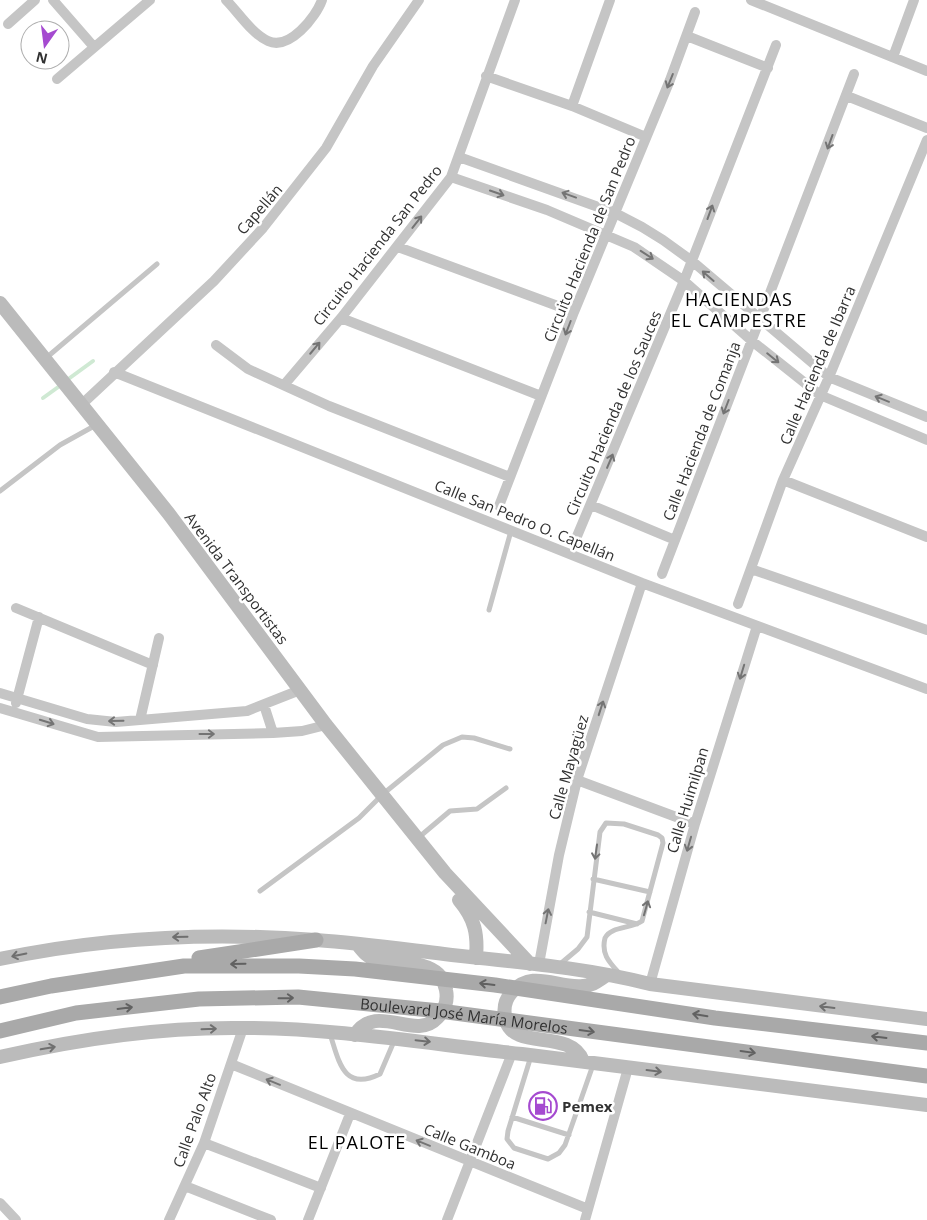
<svg xmlns="http://www.w3.org/2000/svg" width="927" height="1220" font-family="'Open Sans',sans-serif">
  <style>
    .lines { fill: none; stroke-linecap: round; stroke-linejoin: round }
    .stream { stroke: #cfe9d3; stroke-width: 4 }
    .lane { stroke: #c5c5c5; stroke-width: 5 }
    .street { stroke: #c5c5c5; stroke-width: 10 }
    .secondary { stroke: #bbb; stroke-width: 14 }
    .primary { stroke: #a9a9a9; stroke-width: 15 }
    .oneway { stroke: #747474 }
    .oneway2 { stroke: #6f6f6f }
    .oneway3 { stroke: #616161 }
    .labels { text-anchor: middle; dominant-baseline: central; stroke-width: 5; stroke-linejoin: round; paint-order: stroke }
    .street-label { font-size: 15px; fill: #313131; stroke: #fff }
    .poi-label { font-size: 15px; font-weight: bold; fill: #313131; stroke: #fff; text-anchor: start }
    .quarter-label { font-size: 18px; letter-spacing: 1px; fill: #000; stroke: #fff }
  </style>
  <rect width="100%" height="100%" fill="#fff"/>
  <g class="lines">
    <path class="stream" d="M 67,380 L 93,361
      M 43,398 L 61,385"/>
    <path class="lane" d="M 46,358 L 157,264
      M 0,491 L 60,445 L 96,425
      M 489,610 L 511,531
      M 418,838 L 450,811 L 477,809 L 506,788
      M 593,879 L 650,892
      M 260,891 L 359,818 L 383,794 L 443,745 L 462,737 L 474,738 L 510,749
      M 589,912 L 637,924
      M 559,965 L 578,949 L 587,937 L 600,832 L 606,823 L 624,824 L 658,835 L 662,838 L 663,843 L 642,921 C 631,929 611,926 605,938 C 601,954 609,962 619,973
      M 330,1034 C 339,1061 343,1092 380,1074 L 395,1039
      M 531,1056 L 508,1131 L 507,1139 L 514,1148 L 548,1159 L 559,1153 L 565,1145 L 593,1065
      M 512,1117 L 569,1135"/>
    <path class="street" d="M 53,0 L 94,47
      M 226,0 C 238,12 252,34 268,41 C 289,51 316,17 322,0
      M 751,0 L 927,71
      M 8,24 L 35,0
      M 687,36 L 768,68
      M 893,57 L 914,0
      M 486,76 L 572,106 L 646,137
      M 57,79 L 150,0
      M 847,96 L 927,128
      M 572,106 L 610,0
      M 459,157 L 615,213 L 642,227 L 663,240 L 692,261 L 829,377 L 927,417
      M 451,177 L 547,210 L 634,247 L 684,281 L 752,341 L 820,395 L 927,440
      M 398,247 L 574,312
      M 341,318 L 541,396
      M 216,345 L 248,369 L 329,406 L 510,477
      M 114,372 L 642,583 L 927,689
      M 284,385 L 341,318 L 451,177 L 515,0
      M 81,405 L 214,281 L 263,228 L 326,148 L 373,66 L 419,0
      M 783,480 L 927,537
      M 591,505 L 675,540
      M 499,506 L 574,312 L 670,80 L 695,12
      M 575,541 L 684,281 L 776,45
      M 751,569 L 927,630
      M 662,574 L 854,74
      M 738,604 L 783,480 L 829,377 L 927,140
      M 16,608 L 153,665
      M 0,693 L 87,719 L 116,722 L 247,711 L 300,690
      M 16,703 L 39,617
      M 264,705 L 273,733
      M 0,708 L 98,737 L 273,733 L 302,731 L 326,725
      M 140,720 L 159,638
      M 577,780 L 695,824
      M 539,964 L 559,855 L 577,780 L 642,583
      M 650,984 L 695,824 L 757,626
      M 231,1064 L 588,1209
      M 204,1143 L 321,1188
      M 185,1186 L 271,1220
      M 0,1203 L 16,1220
      M 169,1220 L 204,1143 L 243,1028
      M 308,1220 L 350,1114
      M 447,1220 L 512,1053
      M 585,1220 L 628,1068"/>
    <path class="secondary" d="M 0,303 L 169,514 L 326,725 L 445,873 L 530,964
      M 459,900 C 475,919 478,934 476,958
      M 0,959 C 104,937 210,932 316,940 C 359,943 402,949 444,954 C 513,962 583,967 650,984 L 927,1019
      M 355,1035 C 376,1001 415,1042 437,1018 C 445,1010 448,1000 446,990 C 441,957 397,965 374,959 C 367,957 362,950 357,944
      M 0,1057 C 78,1039 162,1027 242,1028 C 336,1028 429,1044 522,1054 C 657,1070 792,1089 927,1105
      M 583,1061 C 570,1028 515,1051 506,1021 C 503,1010 504,1001 511,993 C 533,968 557,989 583,986 C 593,986 600,979 607,975"/>
    <g class="primary">
      <path d="M 199,958 L 316,940"/>
      <path d="M 0,997 L 51,986 L 184,966 L 299,966 L 355,969 L 495,985 L 715,1018 L 927,1043"/>
      <path id="s1" d="M 0,1031 L 76,1013 L 199,999 L 298,997 L 440,1011 L 927,1076"/>
    </g>
  </g>
  <defs><path id="oneway-shaft" d="M-6 0H5M1.5-3L5.5 0L1.5 3" fill="none" stroke-width="1.6" stroke-linecap="round" stroke-linejoin="round" transform="scale(1.25)"/></defs>
  <g class="oneway">
    <use href="#oneway-shaft" transform="translate(670 81) rotate(112)"/>
    <use href="#oneway-shaft" transform="translate(830 142) rotate(110)"/>
    <use href="#oneway-shaft" transform="translate(497 193) rotate(19)"/>
    <use href="#oneway-shaft" transform="translate(569 195) rotate(-160)"/>
    <use href="#oneway-shaft" transform="translate(710 212) rotate(-70)"/>
    <use href="#oneway-shaft" transform="translate(417 222) rotate(-52)"/>
    <use href="#oneway-shaft" transform="translate(647 255) rotate(33)"/>
    <use href="#oneway-shaft" transform="translate(708 276) rotate(-139)"/>
    <use href="#oneway-shaft" transform="translate(568 328) rotate(111)"/>
    <use href="#oneway-shaft" transform="translate(315 348) rotate(-50)"/>
    <use href="#oneway-shaft" transform="translate(773 358) rotate(39)"/>
    <use href="#oneway-shaft" transform="translate(882 399) rotate(-158)"/>
    <use href="#oneway-shaft" transform="translate(726 407) rotate(111)"/>
    <use href="#oneway-shaft" transform="translate(610 461) rotate(-67)"/>
    <use href="#oneway-shaft" transform="translate(742 672) rotate(107)"/>
    <use href="#oneway-shaft" transform="translate(601 708) rotate(-72)"/>
    <use href="#oneway-shaft" transform="translate(116 721) rotate(179)"/>
    <use href="#oneway-shaft" transform="translate(47 722) rotate(17)"/>
    <use href="#oneway-shaft" transform="translate(207 734)"/>
    <use href="#oneway-shaft" transform="translate(689 844) rotate(106)"/>
    <use href="#oneway-shaft" transform="translate(596 852) rotate(98)"/>
    <use href="#oneway-shaft" transform="translate(646 908) rotate(-74)"/>
    <use href="#oneway-shaft" transform="translate(547 916) rotate(-79)"/>
    <use href="#oneway-shaft" transform="translate(273 1082) rotate(-158)"/>
    <use href="#oneway-shaft" transform="translate(423 1143) rotate(-158)"/>
  </g>
  <g class="oneway2">
    <use href="#oneway-shaft" transform="translate(180 937) rotate(179)"/>
    <use href="#oneway-shaft" transform="translate(19 955) rotate(168)"/>
    <use href="#oneway-shaft" transform="translate(827 1007) rotate(-173)"/>
    <use href="#oneway-shaft" transform="translate(209 1029) rotate(-2)"/>
    <use href="#oneway-shaft" transform="translate(423 1041) rotate(6)"/>
    <use href="#oneway-shaft" transform="translate(48 1048) rotate(-10)"/>
    <use href="#oneway-shaft" transform="translate(654 1071) rotate(7)"/>
  </g>
  <g class="oneway3">
    <use href="#oneway-shaft" transform="translate(238 964) rotate(179)"/>
    <use href="#oneway-shaft" transform="translate(487 984) rotate(-173)"/>
    <use href="#oneway-shaft" transform="translate(286 998) rotate(-1)"/>
    <use href="#oneway-shaft" transform="translate(125 1008) rotate(-7)"/>
    <use href="#oneway-shaft" transform="translate(700 1015) rotate(-171)"/>
    <use href="#oneway-shaft" transform="translate(587 1031) rotate(8)"/>
    <use href="#oneway-shaft" transform="translate(879 1037) rotate(-173)"/>
    <use href="#oneway-shaft" transform="translate(748 1052) rotate(8)"/>
  </g>
  <defs>
    <symbol id="fuel-ring" viewBox="-11 -11 22 22"><circle r="9.5" fill="#fff" stroke="#a54ad0" stroke-width="1.5"/><path d="M-5.5-6h7V0h2V4h1.3V-2.5L3-4.5l.8-.8L6-3V5H2.5V1h-1V6h-7ZM-4.2-4.7v3.2H.2V-4.7Z" fill="#a54ad0"/></symbol>
  </defs>
  <g fill-rule="evenodd">
    <use href="#fuel-ring" x="527" y="1090" width="32" height="32"/>
  </g>
  <g class="labels">
    <g class="street-label">
      <text transform="translate(259 209) rotate(-49)">Capellán</text>
      <text transform="translate(589 239) rotate(-68)">Circuito Hacienda de San Pedro</text>
      <text transform="translate(377 245) rotate(-52)">Circuito Hacienda San Pedro</text>
      <text transform="translate(817 365) rotate(-67)">Calle Hacienda de Ibarra</text>
      <text transform="translate(613 413) rotate(-67)">Circuito Hacienda de los Sauces</text>
      <text transform="translate(701 431) rotate(-69)">Calle Hacienda de Comanja</text>
      <text transform="translate(525 520) rotate(22)">Calle San Pedro O. Capellán</text>
      <text transform="translate(237 578) rotate(53)">Avenida Transportistas</text>
      <text transform="translate(568 767) rotate(-74)">Calle Mayagüez</text>
      <text transform="translate(687 800) rotate(-73)">Calle Huimilpan</text>
      <text stroke="none"><textPath href="#s1" startOffset="468">Boulevard José María Morelos</textPath></text>
      <text transform="translate(194 1120) rotate(-70)">Calle Palo Alto</text>
      <text transform="translate(470 1146) rotate(22)">Calle Gamboa</text>
    </g>
    <g class="poi-label">
      <text x="562" y="1106">Pemex</text>
    </g>
    <g class="quarter-label">
      <text x="739" y="299">HACIENDAS<tspan x="739" dy="21">EL CAMPESTRE</tspan></text>
      <text x="357" y="1142">EL PALOTE</text>
    </g>
  </g>
  <g transform="translate(45 45) rotate(194)"><circle r="24" fill="#ffffff" stroke="#adadad"/>
  <path d="M0-4L9 19L0 12L-9 19Z" fill="#a54ad0"/>
  <text y="-8" font-size="14" font-weight="bold" text-anchor="middle" fill="#313131">N</text>
  </g>
</svg>
